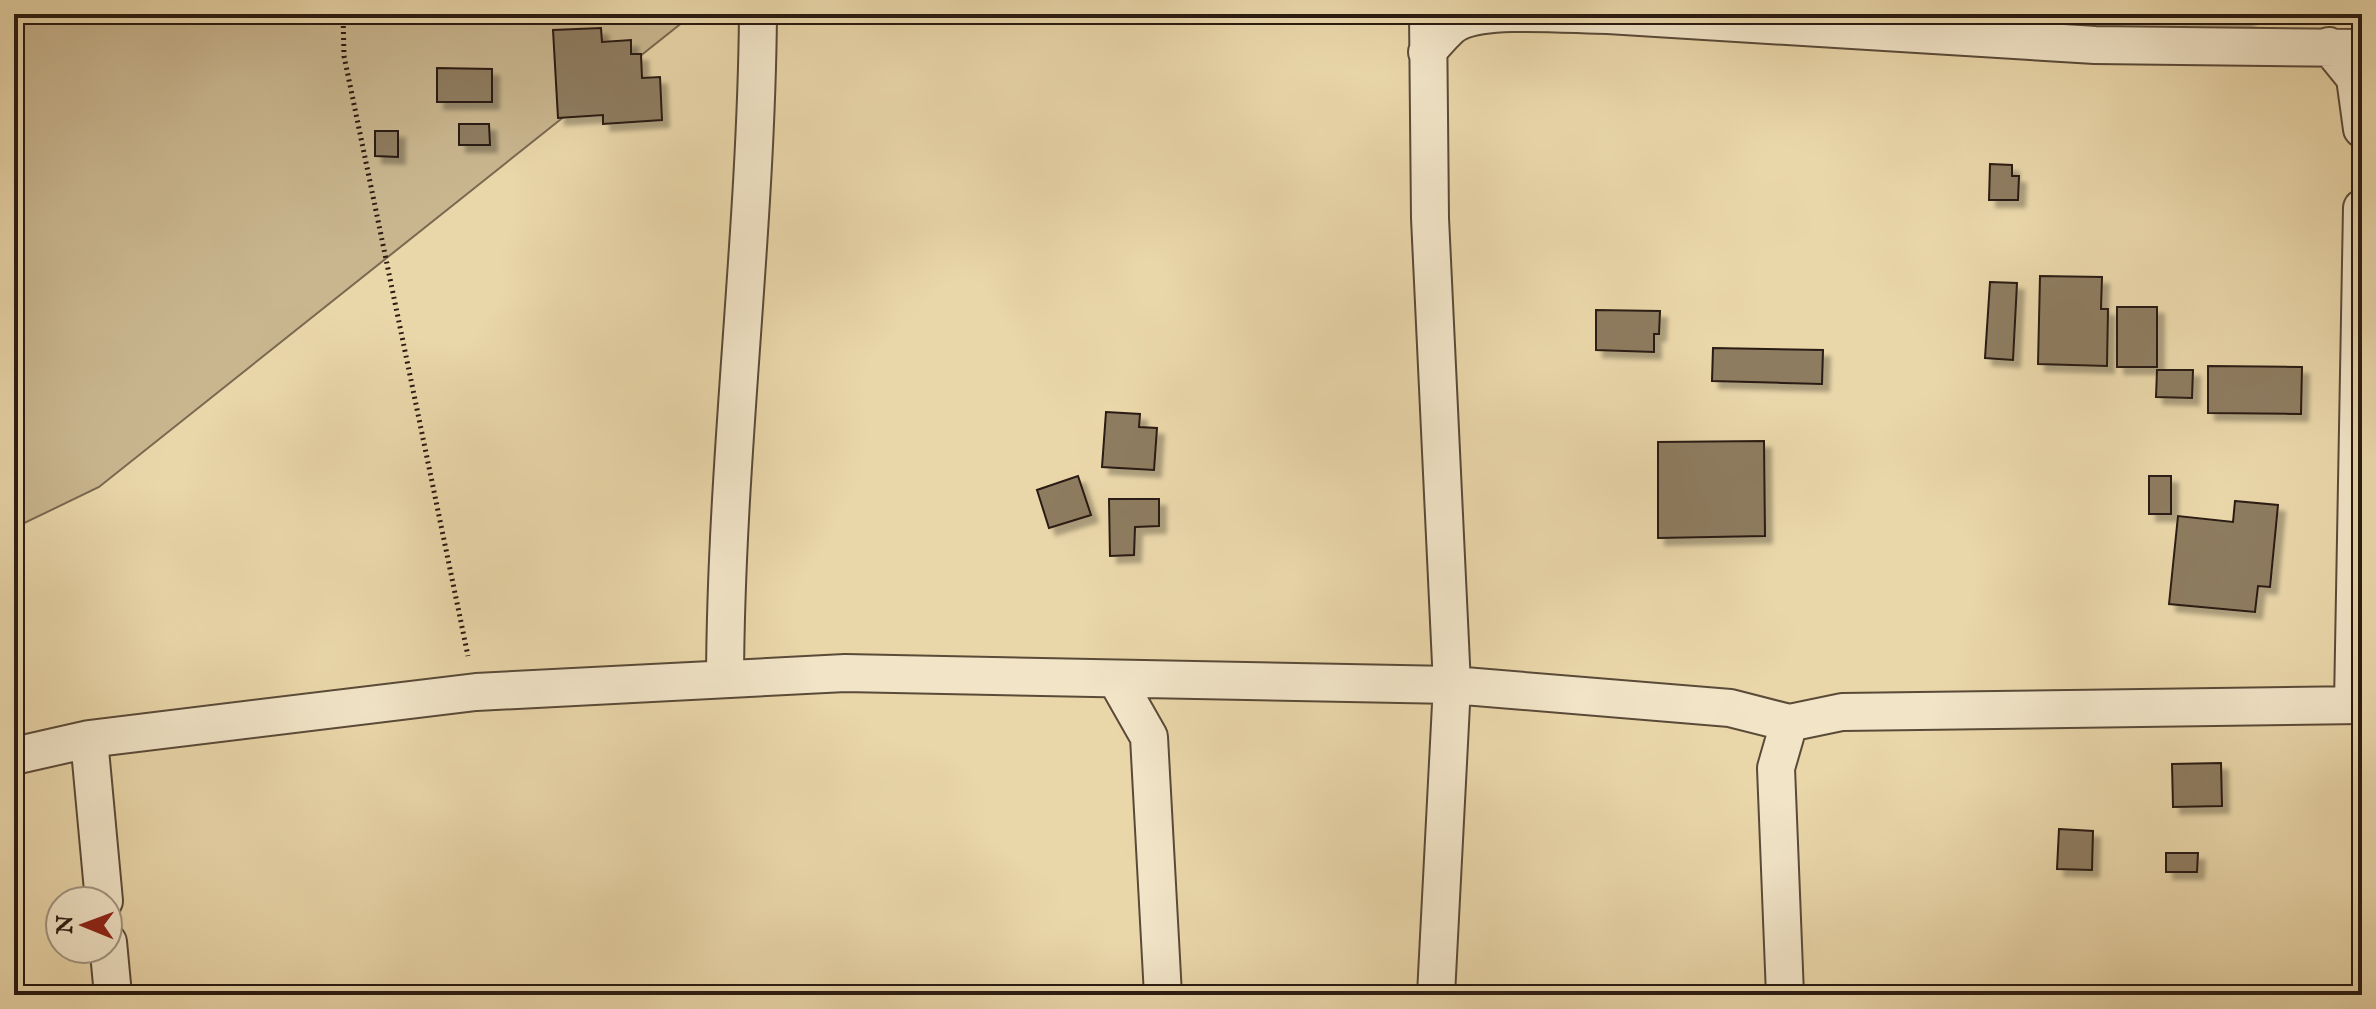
<svg xmlns="http://www.w3.org/2000/svg" width="2376" height="1009" font-family="'IM FELL English',serif">
  <style>
    .green { fill: #c9b68f; stroke: #7a6850; stroke-width: 2 }
    .building { fill: #8e7c61; stroke: #2b1b12; stroke-width: 2; filter: url(#shadow) }
    .lines { fill: none; stroke-linecap: round; stroke-linejoin: round }
    .street-casing { stroke: #5a4a38; stroke-width: 40 }
    .path { stroke: #2b1b12; stroke-width: 5; stroke-dasharray: 2 4; stroke-linecap: butt }
    .street { stroke: #f1e4c7; stroke-width: 36 }
  </style>
  <defs>
    <filter id="shadow"><feDropShadow dx="7" dy="7" stdDeviation="2" flood-color="#0004"/></filter>
  </defs>
  <rect width="100%" height="100%" fill="#e9d6a9"/>
  <filter id="stains"><feTurbulence type="fractalNoise" baseFrequency=".0025" numOctaves="4"/><feColorMatrix values="0 0 0 0 .2 0 0 0 0 .09 0 0 0 0 .02 0 0 0 .5 -.17"/></filter>
  <radialGradient id="worn" r=".72"><stop offset=".6" stop-color="#630" stop-opacity="0"/><stop offset="1" stop-color="#630" stop-opacity=".3"/></radialGradient>
  <path class="green" d="M 14,14 L 693,14 L 99,487 L 14,528 Z"/>
  <path class="building" d="M 2047,14 L 2248,14 L 2247,21 Z
    M 601,28 L 602,42 L 631,40 L 631,54 L 641,54 L 642,78 L 660,77 L 662,120 L 603,124 L 603,115 L 558,118 L 553,30 Z
    M 437,68 L 492,69 L 492,102 L 437,102 Z
    M 459,124 L 489,124 L 490,145 L 459,145 Z
    M 375,131 L 398,131 L 398,157 L 375,156 Z
    M 1990,164 L 2012,165 L 2012,176 L 2019,176 L 2018,200 L 1989,200 Z
    M 2040,276 L 2102,277 L 2101,309 L 2108,309 L 2107,366 L 2038,364 Z
    M 1990,282 L 2017,283 L 2013,360 L 1985,358 Z
    M 2117,307 L 2157,307 L 2157,367 L 2117,367 Z
    M 1596,310 L 1660,311 L 1659,334 L 1654,334 L 1654,352 L 1596,350 Z
    M 1713,348 L 1823,350 L 1822,384 L 1712,381 Z
    M 2208,366 L 2302,367 L 2301,414 L 2208,413 Z
    M 2157,370 L 2193,370 L 2192,398 L 2156,397 Z
    M 1106,412 L 1140,414 L 1139,427 L 1157,428 L 1154,470 L 1102,467 Z
    M 1764,441 L 1765,536 L 1658,538 L 1658,442 Z
    M 1078,476 L 1091,515 L 1049,528 L 1037,490 Z
    M 2149,476 L 2171,476 L 2171,514 L 2149,514 Z
    M 1109,499 L 1159,499 L 1159,526 L 1135,527 L 1134,555 L 1110,556 Z
    M 2235,501 L 2278,505 L 2270,587 L 2258,586 L 2255,612 L 2169,604 L 2178,516 L 2233,522 Z
    M 2221,763 L 2222,806 L 2173,807 L 2172,764 Z
    M 2059,829 L 2093,831 L 2092,870 L 2057,869 Z
    M 2166,853 L 2198,853 L 2197,872 L 2166,872 Z"/>
  <g class="lines">
    <defs>
      <path id="street" d="M 1428,14 L 1430,218 L 1452,685 L 1436,995
        M 2329,46 L 2355,78 L 2362,129
        M 1427,52 C 1436,43 1447,27 1458,22 C 1489,7 1572,15 1608,15 L 2095,45 L 2362,48
        M 725,679 C 726,457 756,236 758,14
        M 1116,679 L 1149,737 L 1163,995
        M 2353,704 L 2362,208
        M 14,756 L 89,739
        M 104,901 L 89,739 L 476,692 L 845,673 L 1452,685 L 1730,708 L 1789,723 L 1842,712 L 2362,705
        M 108,942 L 113,995
        M 1785,995 L 1776,768 L 1789,723"/>
    </defs>
    <use href="#street" class="street-casing"/>
    <path class="path" d="M 343,14 L 344,56 L 468,656"/>
    <use href="#street" class="street"/>
  </g>
  <rect width="2376" height="1009" fill="none" stroke="#e9d6a9" stroke-width="48"/>
  <rect x="16" y="16" width="2344" height="977" fill="none" stroke="#2b1b12" stroke-width="4"/>
  <rect x="24" y="24" width="2328" height="961" fill="none" stroke="#2b1b12" stroke-width="2"/>
  <g transform="translate(84 925) rotate(271)"><circle r="38" fill="#f1e4c7" stroke="#a2947f" stroke-width="2"/>
  <path d="M0-6L14 30L0 20L-14 30Z" fill="#8f2418"/>
  <text y="-12" font-size="22" font-weight="bold" text-anchor="middle" fill="#2b1b12">N</text>
  </g>
  <rect width="100%" height="100%" filter="url(#stains)"/>
  <rect width="100%" height="100%" fill="url(#worn)"/>
</svg>
